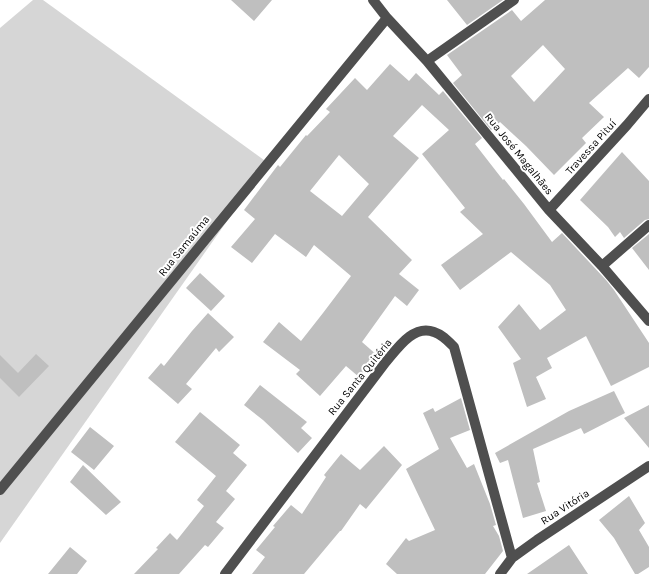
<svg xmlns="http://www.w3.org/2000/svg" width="649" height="574" font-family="Karla,sans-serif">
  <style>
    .green { fill: #d6d6d6 }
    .building { fill: #bfbfbf; fill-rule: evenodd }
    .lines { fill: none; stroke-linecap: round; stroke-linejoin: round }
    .minor { stroke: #4f4f4f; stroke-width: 10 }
    .labels { text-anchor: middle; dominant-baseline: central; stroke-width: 4; stroke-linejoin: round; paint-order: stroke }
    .street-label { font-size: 11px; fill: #000; stroke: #fff }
  </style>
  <rect width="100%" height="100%" fill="#fff"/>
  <path class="green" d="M 33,0 L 43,0 L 268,163 L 0,543 L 0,28 Z"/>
  <path class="building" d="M 231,0 L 272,0 L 254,21 Z
    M 447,0 L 503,0 L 467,25 Z
    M 545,0 L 649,0 L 649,67 L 639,78 L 628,68 L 589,103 L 604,117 L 582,138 L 586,143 L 554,175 L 526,146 L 500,122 L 491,130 L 453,83 L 462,75 L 447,55 L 512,10 L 521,21 ZM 543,45 L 565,69 L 534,102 L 511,76 Z
    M 390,64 L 409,81 L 416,73 L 439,95 L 443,91 L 482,138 L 475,144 L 503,180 L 504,179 L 524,204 L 552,242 L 562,233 L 606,280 L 614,290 L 649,343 L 649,367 L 611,386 L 586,336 L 547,358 L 552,368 L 536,377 L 546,399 L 527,407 L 513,363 L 521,359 L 498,327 L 519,304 L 540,330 L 566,310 L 550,285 L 511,252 L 460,290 L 441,265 L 483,234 L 460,212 L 465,208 L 422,154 L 449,130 L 422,105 L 393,136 L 419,158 L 368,217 L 412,260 L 399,274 L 419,290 L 407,306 L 395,296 L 362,342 L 378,356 L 359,377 L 346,366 L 320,396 L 296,374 L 300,370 L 263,342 L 279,322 L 301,341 L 323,313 L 351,276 L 314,245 L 306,257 L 275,234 L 252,263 L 231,247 L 255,219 L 244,210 L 278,165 L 280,167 L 306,135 L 307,136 L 330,112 L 326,109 L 355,78 L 367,90 ZM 339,155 L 369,184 L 342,216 L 310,191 Z
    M 622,152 L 649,181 L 649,219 L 645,220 L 624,238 L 620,232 L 615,237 L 608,227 L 580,200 Z
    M 649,234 L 649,270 L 632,248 Z
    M 200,273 L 225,296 L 211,311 L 186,288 Z
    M 208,313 L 234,337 L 219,352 L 216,348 L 186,384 L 192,389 L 178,404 L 148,378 L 161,363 L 164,366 L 192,331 Z
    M 36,354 L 49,366 L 19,397 L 0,378 L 0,355 L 18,373 Z
    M 260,385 L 307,422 L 301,428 L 312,438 L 298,453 L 263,420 L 244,405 Z
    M 614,391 L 625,413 L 584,434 L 581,428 L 533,449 L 540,482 L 537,483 L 546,511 L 523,518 L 508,460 L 500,463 L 495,453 L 569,411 Z
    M 461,398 L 470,430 L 450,438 L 467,468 L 474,464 L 490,504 L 496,525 L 493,526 L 499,536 L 503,551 L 485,574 L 397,574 L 386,564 L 406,538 L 409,541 L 435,530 L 406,469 L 439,449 L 423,413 L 433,408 L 435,412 Z
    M 649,405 L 649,448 L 624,418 Z
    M 200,412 L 240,445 L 233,453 L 247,465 L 226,491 L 235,499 L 216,522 L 224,528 L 208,547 L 205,545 L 179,574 L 134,574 L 158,549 L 156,548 L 170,533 L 177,540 L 204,506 L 197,500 L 216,476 L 175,442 Z
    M 90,427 L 114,446 L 94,470 L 71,452 Z
    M 384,446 L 402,465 L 366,509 L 360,504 L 341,531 L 340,531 L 304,574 L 252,574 L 265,557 L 256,550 L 275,527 L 273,526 L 291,505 L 302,514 L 326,477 L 324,475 L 341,454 L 360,470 Z
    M 83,465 L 121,502 L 106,515 L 70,482 Z
    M 629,496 L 645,523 L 639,530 L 649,547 L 649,567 L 638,574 L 635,574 L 614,538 L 599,520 Z
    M 569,545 L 588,574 L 527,574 Z
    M 70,547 L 87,561 L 77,574 L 48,574 Z"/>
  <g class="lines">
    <path class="minor" d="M 373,0 L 387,18 L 427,61 L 549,210 L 602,266 L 649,321
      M 427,61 L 514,0
      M 549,210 L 627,125 L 649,99
      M 602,266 L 649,225
      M 0,490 L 387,18
      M 225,574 L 385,363 C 397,349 413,324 434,332 C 443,335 448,341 454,347 L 512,558
      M 500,574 L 512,558 L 537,540 L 649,466"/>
  </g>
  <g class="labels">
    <g class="street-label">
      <text transform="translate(591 147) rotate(-48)">Travessa Pituí</text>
      <text transform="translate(519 154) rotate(51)">Rua José Magalhães</text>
      <text transform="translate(184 246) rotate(-51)">Rua Samaúma</text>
      <text transform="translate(360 377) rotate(-51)">Rua Santa Quitéria</text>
      <text transform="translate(565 507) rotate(-33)">Rua Vitória</text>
    </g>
  </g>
</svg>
